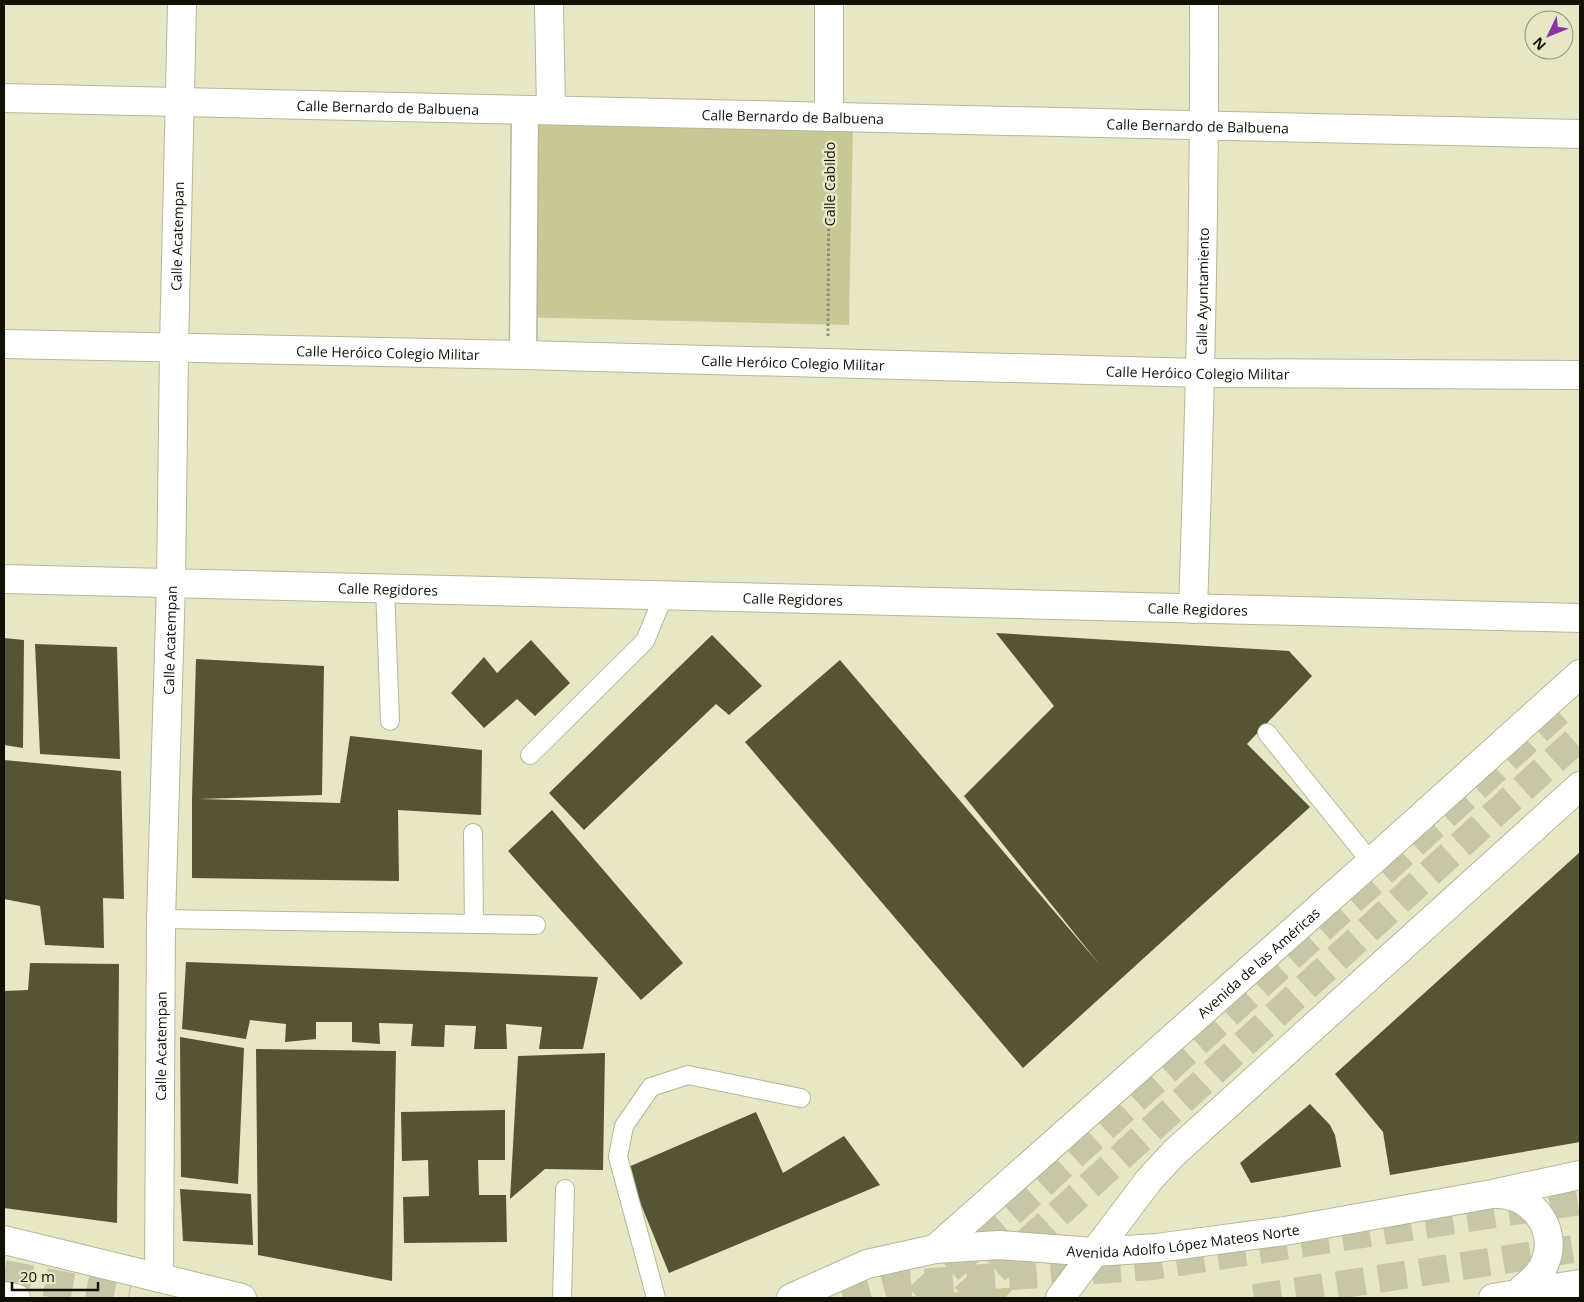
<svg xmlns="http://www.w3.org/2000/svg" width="1584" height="1302" font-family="'Open Sans',sans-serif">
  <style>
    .green { fill: #c8c897 }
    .building { fill: #555436 }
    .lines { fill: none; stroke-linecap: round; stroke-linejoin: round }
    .secondary-tunnel { stroke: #c7c7a8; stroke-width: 28; stroke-dasharray: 28 14; stroke-linecap: butt }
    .primary-tunnel { stroke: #c7c7a8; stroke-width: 28; stroke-dasharray: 28 14; stroke-linecap: butt }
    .service-casing { stroke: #b7b796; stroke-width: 20 }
    .pedestrian-casing { stroke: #b7b796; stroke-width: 29 }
    .minor-casing { stroke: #b7b796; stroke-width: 30 }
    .secondary-casing { stroke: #b7b796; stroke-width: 30 }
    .primary-casing { stroke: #b7b796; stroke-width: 30 }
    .path { stroke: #8e8e75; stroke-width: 3; stroke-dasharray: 2.5 2.5; stroke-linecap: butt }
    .service { stroke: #fff; stroke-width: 18 }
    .pedestrian { stroke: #fff; stroke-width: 26 }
    .minor { stroke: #fff; stroke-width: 28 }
    .secondary { stroke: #fff; stroke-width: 28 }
    .primary { stroke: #fff; stroke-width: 28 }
    .labels { text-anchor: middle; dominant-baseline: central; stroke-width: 5; stroke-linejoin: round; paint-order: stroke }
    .street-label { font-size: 14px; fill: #101005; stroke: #e7e7c5 }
  </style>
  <rect width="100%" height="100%" fill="#e7e7c5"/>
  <path class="green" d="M 517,117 L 853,126 L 849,325 L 513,317 Z
    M 1015,1287 L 1005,1298 L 895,1298 Z"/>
  <path class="building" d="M 996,633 L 1289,651 L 1312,676 L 1247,744 L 1310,807 L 1023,1068 L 745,742 L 840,660 L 1100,965 L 964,796 L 1054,706 Z
    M 712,635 L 762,686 L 729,715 L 716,704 L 584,830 L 549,793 Z
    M 4,638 L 24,640 L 23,748 L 4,745 Z
    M 531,640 L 570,683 L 535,716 L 517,699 L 484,728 L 451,693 L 484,657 L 497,673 Z
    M 35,644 L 117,647 L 120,759 L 40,754 Z
    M 196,659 L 324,666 L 322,795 L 199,799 L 340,803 L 350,736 L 482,750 L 481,815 L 398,810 L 399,881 L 192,878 L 192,799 Z
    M 4,760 L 121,771 L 124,899 L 103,898 L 104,948 L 45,945 L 40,906 L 4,899 Z
    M 552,810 L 683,963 L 641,1000 L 508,851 Z
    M 1580,852 L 1580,1142 L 1390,1175 L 1383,1132 L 1335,1074 Z
    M 186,962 L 598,977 L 583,1049 L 539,1049 L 542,1027 L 506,1024 L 507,1049 L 474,1049 L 476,1026 L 445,1025 L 444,1047 L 411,1046 L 413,1024 L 379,1023 L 380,1044 L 352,1042 L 352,1022 L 316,1022 L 316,1039 L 285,1042 L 286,1024 L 250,1020 L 246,1039 L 182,1029 Z
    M 30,963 L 119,964 L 117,1223 L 4,1208 L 4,991 L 28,990 Z
    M 180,1037 L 244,1048 L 238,1184 L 181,1177 Z
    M 256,1049 L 396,1051 L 392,1281 L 258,1255 Z
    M 605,1053 L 603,1170 L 545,1169 L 510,1199 L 518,1056 Z
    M 1310,1104 L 1330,1125 L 1335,1135 L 1341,1167 L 1251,1183 L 1240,1163 Z
    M 505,1110 L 505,1160 L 478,1160 L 479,1195 L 506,1195 L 507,1242 L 404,1243 L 403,1197 L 429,1196 L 428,1160 L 402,1161 L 401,1112 Z
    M 756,1112 L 783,1173 L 844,1136 L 880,1185 L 669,1273 L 626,1168 Z
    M 180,1189 L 251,1194 L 253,1245 L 183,1241 Z"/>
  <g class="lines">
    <path class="secondary-tunnel" d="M 918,1298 L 1566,705
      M 964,1298 C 1172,1114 1373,922 1580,737"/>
    <path class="primary-tunnel" d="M 4,1274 L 129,1298
      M 843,1298 L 888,1285 L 1153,1266 L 1580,1201
      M 1254,1298 L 1580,1248"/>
    <defs>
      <path id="service" d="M 385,588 L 390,721
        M 1267,733 L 1371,862
        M 530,755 L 645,641 L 664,595
        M 473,833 L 474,924
        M 161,919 L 536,925
        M 562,1298 L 565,1189
        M 656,1298 L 618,1157 L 624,1126 L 651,1087 L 688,1075 L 801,1098"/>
      <path id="pedestrian" d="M 523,355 L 525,110"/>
      <g id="minor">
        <path d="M 549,4 L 551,110"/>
        <path d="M 829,4 L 829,117"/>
        <path id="s1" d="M 4,98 L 1580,134"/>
        <path id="s2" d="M 4,344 L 523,355 L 1201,373 L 1580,375"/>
        <path id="s3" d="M 4,579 L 1580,618"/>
        <path id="s4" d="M 1193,609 C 1200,407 1205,206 1204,4"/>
        <path id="s5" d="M 159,1278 L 161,919 L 171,583 L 174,348 L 182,4"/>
      </g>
      <g id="secondary">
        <path d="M 1497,1194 C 1533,1194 1560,1231 1544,1265 C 1539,1277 1527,1284 1518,1293"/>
        <path d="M 4,1240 L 242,1298"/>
        <path id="s6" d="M 935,1249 L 1371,862 L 1580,674"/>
        <path id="s7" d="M 791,1298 L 867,1264 L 935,1249 L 999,1245 L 1095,1252 L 1157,1248 L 1285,1231 L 1492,1194 L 1580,1175"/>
        <path d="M 1060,1298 L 1149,1180 L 1174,1153 L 1580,786"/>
        <path d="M 1493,1298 L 1580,1284"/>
      </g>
      <path id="primary" d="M 4,1296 L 16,1298"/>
    </defs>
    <use href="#service" class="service-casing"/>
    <use href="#pedestrian" class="pedestrian-casing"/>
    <use href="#minor" class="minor-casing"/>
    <use href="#secondary" class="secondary-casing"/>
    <use href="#primary" class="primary-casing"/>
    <path class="path" d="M 828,336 L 829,145"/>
    <use href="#service" class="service"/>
    <use href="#pedestrian" class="pedestrian"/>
    <use href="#minor" class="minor"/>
    <use href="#secondary" class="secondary"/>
    <use href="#primary" class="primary"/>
  </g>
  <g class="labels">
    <g class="street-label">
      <text stroke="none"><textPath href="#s1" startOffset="384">Calle Bernardo de Balbuena</textPath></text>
      <text stroke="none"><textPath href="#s1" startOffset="789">Calle Bernardo de Balbuena</textPath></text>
      <text stroke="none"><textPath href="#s1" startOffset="1194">Calle Bernardo de Balbuena</textPath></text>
      <text transform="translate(829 184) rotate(-90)">Calle Cabildo</text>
      <text stroke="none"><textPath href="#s5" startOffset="1042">Calle Acatempan</textPath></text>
      <text stroke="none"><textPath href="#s4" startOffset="318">Calle Ayuntamiento</textPath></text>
      <text stroke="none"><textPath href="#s2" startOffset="384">Calle Heróico Colegio Militar</textPath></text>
      <text stroke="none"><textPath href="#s2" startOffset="789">Calle Heróico Colegio Militar</textPath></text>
      <text stroke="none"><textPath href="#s2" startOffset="1194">Calle Heróico Colegio Militar</textPath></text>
      <text stroke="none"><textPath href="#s3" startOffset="384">Calle Regidores</textPath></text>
      <text stroke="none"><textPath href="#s3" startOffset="789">Calle Regidores</textPath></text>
      <text stroke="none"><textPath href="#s3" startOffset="1194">Calle Regidores</textPath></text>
      <text stroke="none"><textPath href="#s5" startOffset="638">Calle Acatempan</textPath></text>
      <text stroke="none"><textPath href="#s6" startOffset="432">Avenida de las Américas</textPath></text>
      <text stroke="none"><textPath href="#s5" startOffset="232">Calle Acatempan</textPath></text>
      <text stroke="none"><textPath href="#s7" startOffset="402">Avenida Adolfo López Mateos Norte</textPath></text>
    </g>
  </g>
  <rect width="1584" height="1302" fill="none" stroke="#101005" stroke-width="10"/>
  <g transform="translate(1549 35) rotate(227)"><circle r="24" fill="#e7e7c5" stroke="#919178"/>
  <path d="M0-4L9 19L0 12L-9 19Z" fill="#8934a2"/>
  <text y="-8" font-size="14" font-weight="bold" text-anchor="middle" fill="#101005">N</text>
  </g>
  <path d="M12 1282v8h86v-8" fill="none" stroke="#101005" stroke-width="2.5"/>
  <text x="20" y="1282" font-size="15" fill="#101005" stroke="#e7e7c5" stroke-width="4" paint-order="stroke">20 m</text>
</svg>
